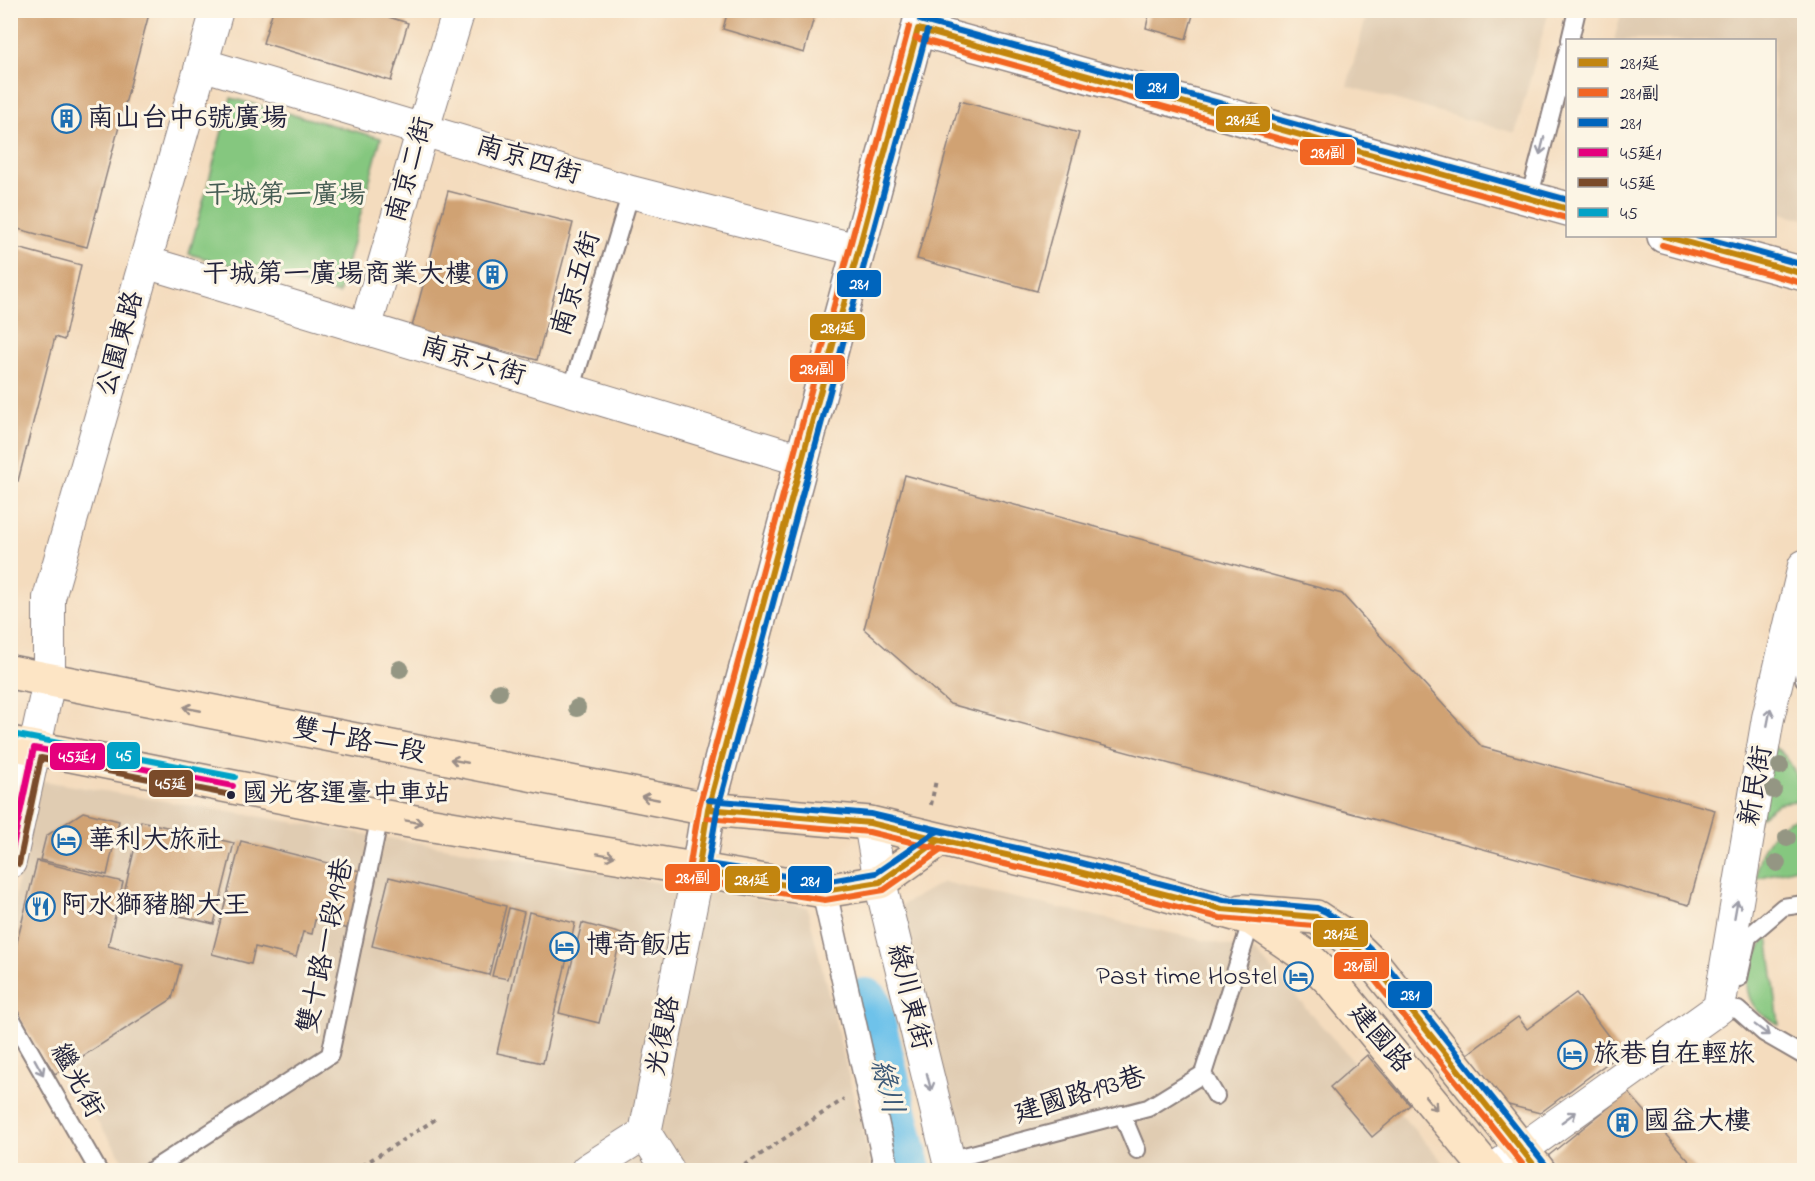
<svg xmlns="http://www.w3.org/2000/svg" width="1815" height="1181" font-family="'Indie Flower','LXGW WenKai TC',sans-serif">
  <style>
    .built { fill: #e0ccb2 }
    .green { fill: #85c77f; stroke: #54745d; stroke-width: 1.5 }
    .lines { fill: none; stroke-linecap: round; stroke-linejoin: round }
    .river { stroke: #6ec2ea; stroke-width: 52 }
    .building { fill: #d0a273 }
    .service-casing { stroke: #8b7f7c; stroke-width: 20 }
    .pedestrian-casing { stroke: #8b7f7c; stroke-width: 27 }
    .minor-casing { stroke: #8b7f7c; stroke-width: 34 }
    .tertiary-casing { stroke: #8b7f7c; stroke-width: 36 }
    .secondary-casing { stroke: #8b7f7c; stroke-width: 36 }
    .path { stroke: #8b7f7c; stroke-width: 4; stroke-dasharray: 4.5 4.5; stroke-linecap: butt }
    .service { stroke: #fff; stroke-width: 16 }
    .pedestrian { stroke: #fff; stroke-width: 24 }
    .minor { stroke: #fff; stroke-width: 32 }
    .tertiary { stroke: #fff; stroke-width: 33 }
    .secondary { stroke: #fde5c5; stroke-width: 33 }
    .bus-1-casing { stroke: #fcf5e5; stroke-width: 10 }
    .bus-2-casing { stroke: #fcf5e5; stroke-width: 10 }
    .bus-3-casing { stroke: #fcf5e5; stroke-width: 10 }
    .bus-4-casing { stroke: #fcf5e5; stroke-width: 10 }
    .bus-5-casing { stroke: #fcf5e5; stroke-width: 10 }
    .bus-6-casing { stroke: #fcf5e5; stroke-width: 10 }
    .bus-1 { stroke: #c2850f; stroke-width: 6 }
    .bus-2 { stroke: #f26522; stroke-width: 6 }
    .bus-3 { stroke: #0065bd; stroke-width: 6 }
    .bus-4 { stroke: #e5007d; stroke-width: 6 }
    .bus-5 { stroke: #7a4b2a; stroke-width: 6 }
    .bus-6 { stroke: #02a2c7; stroke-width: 6 }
    .tree { fill: #949683 }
    .oneway { stroke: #9c9ca7 }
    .oneway2 { stroke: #9a8d87 }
    .bus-dot { fill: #22223b; stroke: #fcf5e5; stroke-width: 2 }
    .labels { text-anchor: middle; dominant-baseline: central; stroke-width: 6; stroke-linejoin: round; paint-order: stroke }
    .bus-label { font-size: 26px; fill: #22223b; stroke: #fcf5e5; text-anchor: start }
    .poi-label { font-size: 27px; fill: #22223b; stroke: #fcf5e5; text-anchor: start }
    .street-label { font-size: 27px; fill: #22223b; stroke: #fcf5e5 }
    .park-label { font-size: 27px; fill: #455c53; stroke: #fcf5e5 }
    .water-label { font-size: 28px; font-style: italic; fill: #3d5a78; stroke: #fcf5e5 }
    .line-badge { stroke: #fcf5e5; stroke-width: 2 }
    .badge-label { font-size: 16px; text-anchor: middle; font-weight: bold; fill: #fff }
  </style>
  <rect width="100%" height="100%" fill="#fcf5e5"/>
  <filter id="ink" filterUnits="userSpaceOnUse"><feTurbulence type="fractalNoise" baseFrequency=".0167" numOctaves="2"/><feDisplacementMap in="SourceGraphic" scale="12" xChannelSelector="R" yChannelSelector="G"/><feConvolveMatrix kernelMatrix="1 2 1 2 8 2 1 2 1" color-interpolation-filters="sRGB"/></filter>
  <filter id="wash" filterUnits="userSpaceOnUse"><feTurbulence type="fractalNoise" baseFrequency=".008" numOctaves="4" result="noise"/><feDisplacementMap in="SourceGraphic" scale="24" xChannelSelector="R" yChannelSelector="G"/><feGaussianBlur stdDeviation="1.35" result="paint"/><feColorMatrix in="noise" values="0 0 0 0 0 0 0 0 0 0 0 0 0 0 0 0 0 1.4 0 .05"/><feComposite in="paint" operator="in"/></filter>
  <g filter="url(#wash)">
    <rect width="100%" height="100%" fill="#f4dcbe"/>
    <path class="built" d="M 1368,11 L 1549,11 L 1515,133 L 1347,86 Z
      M 1622,11 L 1797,11 L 1804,51 L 1804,219 L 1775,211 L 1774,40 L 1614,40 Z
      M 37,780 L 807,907 L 872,1170 L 130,1170 L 11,993 L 11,917 Z
      M 943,882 L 1256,952 L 1450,1170 L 965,1170 L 900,906 Z"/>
    <path class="green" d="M 231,98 L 381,138 L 339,294 L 189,254 Z
      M 1774,747 C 1792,758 1799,780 1804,800 L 1779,803 L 1760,817 Z
      M 1804,817 L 1804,866 L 1757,878 C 1756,851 1777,819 1804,817 Z
      M 1768,935 L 1779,1025 C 1772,1020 1761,1015 1756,1009 C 1736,983 1754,957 1768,935 Z"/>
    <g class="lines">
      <path class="river" d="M 865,1004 L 905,1170"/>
    </g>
    <g id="blocks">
      <path class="building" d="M 10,10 L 150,10 L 87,247 L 10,227 Z
        M 273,10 L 366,10 L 408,23 L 391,81 L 263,43 Z
        M 728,10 L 816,10 L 804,53 L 723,29 Z
        M 1150,10 L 1174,10 L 1193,15 L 1186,39 L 1146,28 Z
        M 960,101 L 1079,133 L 1037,291 L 917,259 Z
        M 448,191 L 573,223 L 537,360 L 412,327 Z
        M 10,246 L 81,265 L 64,340 L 55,337 L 18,481 L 10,479 Z
        M 905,475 L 1342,594 L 1482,747 L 1715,810 L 1689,905 L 950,704 L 864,629 Z
        M 83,812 L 119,821 L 107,875 L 40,860 L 46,836 Z
        M 141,821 L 234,843 L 214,924 L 122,902 Z
        M 241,841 L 364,872 L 349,929 L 315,920 L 312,934 L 303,932 L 296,957 L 255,947 L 251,964 L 212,954 Z
        M 37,861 L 123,882 L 108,946 L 181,965 L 172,999 L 55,1074 L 10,1004 L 10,970 Z
        M 389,877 L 506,906 L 489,975 L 372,946 Z
        M 509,908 L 524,912 L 508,979 L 492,976 Z
        M 529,912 L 575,923 L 543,1063 L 497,1053 Z
        M 582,923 L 622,934 L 599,1023 L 559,1013 Z
        M 1576,993 L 1621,1053 L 1540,1113 L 1501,1103 L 1465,1056 L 1518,1017 L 1527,1029 Z
        M 1367,1055 L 1410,1105 L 1372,1137 L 1330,1087 Z
        M 1628,1092 L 1697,1170 L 1561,1170 L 1548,1156 Z"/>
    </g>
  </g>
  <g filter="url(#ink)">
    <use href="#blocks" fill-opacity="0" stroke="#8b7f7c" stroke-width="1.5"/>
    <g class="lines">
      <defs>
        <path id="service" d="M 1570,40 L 1577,10
          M 1529,199 L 1568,49
          M 571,391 L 631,192
          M 1796,630 L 1804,679
          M 1739,978 L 1748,937 L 1783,907 L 1804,904
          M 1719,1008 L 1738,1010 L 1764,1033 L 1804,1056
          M 10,1016 L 98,1170
          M 1203,1074 L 1216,1096
          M 1122,1114 L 1137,1150
          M 949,1160 L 1148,1108 L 1203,1074 L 1252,919
          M 152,1170 L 330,1055 L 380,816"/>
        <path id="pedestrian" d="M 824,891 L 887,1170"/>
        <path id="minor" d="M 201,64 L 631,192 L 858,250
          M 145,262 L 802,460
          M 365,329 L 423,129 L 459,10
          M 870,823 L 880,882 L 951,1170
          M 10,862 L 49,681 L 49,598 L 217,10
          M 645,1133 L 668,1170
          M 587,1170 L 645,1133 L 698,871
          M 1493,1170 L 1719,1008 L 1768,718 L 1804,566"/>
        <path id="tertiary" d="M 918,29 L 1568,209
          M 1664,236 L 1804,274
          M 698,871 L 708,809 L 923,10"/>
        <path id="secondary" d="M 10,672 L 708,809 L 870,823 L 1136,886 L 1252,919 L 1306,956 L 1331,981 L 1488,1170
          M 10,743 L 380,816 L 824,891 L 880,882 L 939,840
          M 1242,911 L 1316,917 L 1342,934 L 1377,968 L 1538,1170"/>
      </defs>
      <use href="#service" class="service-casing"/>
      <use href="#pedestrian" class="pedestrian-casing"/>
      <use href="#minor" class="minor-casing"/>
      <use href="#tertiary" class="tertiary-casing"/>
      <use href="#secondary" class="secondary-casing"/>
      <path class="path" d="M 931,805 L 936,780
        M 355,1170 L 436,1119
        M 737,1170 L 844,1099"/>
      <use href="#service" class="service"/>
      <use href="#pedestrian" class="pedestrian"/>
      <use href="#minor" class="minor"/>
      <use href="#tertiary" class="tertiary"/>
      <use href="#secondary" class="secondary"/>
      <defs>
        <path id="bus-1" d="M 918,29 L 708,809 L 698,871 L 824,891 L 880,882 L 939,840 L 1056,866 L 1222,909 L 1316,917 L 1322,920 L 1342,934 L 1377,968 L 1538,1170
          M 918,29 L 1568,209
          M 1664,236 L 1804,274
          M 708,809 L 870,823 L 975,848"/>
        <path id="bus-2" d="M 909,27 L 699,807 L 689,870 L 690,876 L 697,880 L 825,900 L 884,890 L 941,850 L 1054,875 L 1220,918 L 1314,926 L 1317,928 L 1336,941 L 1370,974 L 1527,1170
          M 916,38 L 1566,218
          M 1662,245 L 1802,283
          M 707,818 L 869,832 L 973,857"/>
        <path id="bus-3" d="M 920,20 L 1568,200
          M 927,31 L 717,811 L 708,864 L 824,882 L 876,873 L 934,833 L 939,831 L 1058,857 L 1224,900 L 1317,908 L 1326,912 L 1348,927 L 1384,962 L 1545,1164
          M 1697,236 L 1804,265
          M 709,800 L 871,814 L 977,839"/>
        <path id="bus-4" d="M 10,860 L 34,748 L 233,786"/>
        <path id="bus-5" d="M 19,864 L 41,758 L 231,795"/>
        <path id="bus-6" d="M 12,734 L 235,777"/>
      </defs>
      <use href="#bus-1" class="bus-1-casing"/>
      <use href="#bus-2" class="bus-2-casing"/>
      <use href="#bus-3" class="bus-3-casing"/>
      <use href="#bus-4" class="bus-4-casing"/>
      <use href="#bus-5" class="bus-5-casing"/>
      <use href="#bus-6" class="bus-6-casing"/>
      <use href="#bus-1" class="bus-1"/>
      <use href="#bus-2" class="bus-2"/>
      <use href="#bus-3" class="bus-3"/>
      <use href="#bus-4" class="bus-4"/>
      <use href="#bus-5" class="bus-5"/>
      <use href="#bus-6" class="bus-6"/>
    </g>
    <g class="tree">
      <circle cx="400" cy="669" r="9"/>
      <circle cx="499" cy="692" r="9"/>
      <circle cx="577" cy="708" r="9"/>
      <circle cx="1780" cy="766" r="9"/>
      <circle cx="1773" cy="790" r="9"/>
      <circle cx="1787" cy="838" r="9"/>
      <circle cx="1777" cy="863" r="9"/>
    </g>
    <defs><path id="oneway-shaft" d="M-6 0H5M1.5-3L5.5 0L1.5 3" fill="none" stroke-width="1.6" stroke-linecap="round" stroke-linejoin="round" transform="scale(1.5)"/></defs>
    <g class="oneway">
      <use href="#oneway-shaft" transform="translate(1542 146) rotate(104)"/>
      <use href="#oneway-shaft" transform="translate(1769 717) rotate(-79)"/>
      <use href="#oneway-shaft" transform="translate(1736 909) rotate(-80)"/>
      <use href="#oneway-shaft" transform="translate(1762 1030) rotate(37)"/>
      <use href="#oneway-shaft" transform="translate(39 1067) rotate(61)"/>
      <use href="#oneway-shaft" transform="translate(929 1082) rotate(76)"/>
      <use href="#oneway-shaft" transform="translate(1569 1117) rotate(-36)"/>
    </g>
    <g class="oneway2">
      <use href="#oneway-shaft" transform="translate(192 709) rotate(-169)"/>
      <use href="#oneway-shaft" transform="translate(459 761) rotate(-169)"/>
      <use href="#oneway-shaft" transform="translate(650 798) rotate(-169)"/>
      <use href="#oneway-shaft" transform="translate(414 822) rotate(10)"/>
      <use href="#oneway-shaft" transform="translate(606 855) rotate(10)"/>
      <use href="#oneway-shaft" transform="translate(1431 1103) rotate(50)"/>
    </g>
  </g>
  <defs>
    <symbol id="building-ring" viewBox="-11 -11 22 22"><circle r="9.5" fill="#fcf5e5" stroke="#1f6fb2" stroke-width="1.5"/><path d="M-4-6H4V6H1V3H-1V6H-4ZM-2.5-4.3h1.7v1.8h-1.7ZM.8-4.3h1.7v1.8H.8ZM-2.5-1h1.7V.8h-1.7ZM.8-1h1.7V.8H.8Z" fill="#1f6fb2"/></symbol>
    <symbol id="hotel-ring" viewBox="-11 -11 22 22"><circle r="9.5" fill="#fcf5e5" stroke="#1f6fb2" stroke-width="1.5"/><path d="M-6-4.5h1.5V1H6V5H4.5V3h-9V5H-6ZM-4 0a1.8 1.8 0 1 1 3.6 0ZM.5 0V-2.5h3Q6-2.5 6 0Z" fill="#1f6fb2"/></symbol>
    <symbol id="restaurant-ring" viewBox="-11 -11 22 22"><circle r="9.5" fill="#fcf5e5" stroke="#1f6fb2" stroke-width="1.5"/><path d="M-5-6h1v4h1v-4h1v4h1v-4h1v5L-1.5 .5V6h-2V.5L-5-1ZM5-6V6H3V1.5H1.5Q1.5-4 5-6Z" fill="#1f6fb2"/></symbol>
  </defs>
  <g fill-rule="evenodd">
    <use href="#building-ring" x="50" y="102" width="33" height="33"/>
    <use href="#building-ring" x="476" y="258" width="33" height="33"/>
    <use href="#hotel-ring" x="50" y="824" width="33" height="33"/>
    <use href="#restaurant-ring" x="24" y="890" width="33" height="33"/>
    <use href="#hotel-ring" x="548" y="930" width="33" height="33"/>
    <use href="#hotel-ring" x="1282" y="960" width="33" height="33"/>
    <use href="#hotel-ring" x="1556" y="1038" width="33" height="33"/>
    <use href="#building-ring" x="1606" y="1106" width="33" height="33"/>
  </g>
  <circle class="bus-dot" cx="231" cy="795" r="5"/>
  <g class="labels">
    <g class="bus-label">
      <text x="242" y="795">國光客運臺中車站</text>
    </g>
    <g class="poi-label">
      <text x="87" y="119">南山台中6號廣場</text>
      <text x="472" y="275" text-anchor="end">干城第一廣場商業大樓</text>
      <text x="88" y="841">華利大旅社</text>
      <text x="61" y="906">阿水獅豬腳大王</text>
      <text x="586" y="946">博奇飯店</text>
      <text x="1277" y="977" text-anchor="end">Past time Hostel</text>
      <text x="1593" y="1055">旅巷自在輕旅</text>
      <text x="1643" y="1122">國益大樓</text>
    </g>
    <g class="street-label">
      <text transform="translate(528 161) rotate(17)">南京四街</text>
      <text transform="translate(411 170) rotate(-74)">南京二街</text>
      <text transform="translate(577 284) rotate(-73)">南京五街</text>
      <text transform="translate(121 344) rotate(-74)">公園東路</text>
      <text transform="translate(473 362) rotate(17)">南京六街</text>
      <text transform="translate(359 742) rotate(11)">雙十路一段</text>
      <text transform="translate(1757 786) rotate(-80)">新民街</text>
      <text transform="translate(327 946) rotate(-78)">雙十路一段19巷</text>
      <text transform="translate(908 997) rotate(76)">綠川東街</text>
      <text transform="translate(664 1036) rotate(-79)">光復路</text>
      <text transform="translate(1379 1039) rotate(50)">建國路</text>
      <text transform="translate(76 1081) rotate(61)">繼光街</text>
      <text transform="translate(1080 1096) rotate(-17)">建國路193巷</text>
    </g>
    <g class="park-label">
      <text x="285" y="196">干城第一廣場</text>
    </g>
    <g class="water-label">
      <text transform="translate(885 1087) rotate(76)">綠川</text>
    </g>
  </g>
  <g class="line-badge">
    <rect x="1134" y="72" width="46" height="28" rx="6" fill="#0065bd"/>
    <rect x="1215" y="105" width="56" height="28" rx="6" fill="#c2850f"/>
    <rect x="1299" y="138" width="57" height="28" rx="6" fill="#f26522"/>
    <rect x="836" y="269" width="46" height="29" rx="6" fill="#0065bd"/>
    <rect x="809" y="313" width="57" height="28" rx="6" fill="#c2850f"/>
    <rect x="789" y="354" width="57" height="29" rx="6" fill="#f26522"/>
    <rect x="106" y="741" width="35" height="29" rx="6" fill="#02a2c7"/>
    <rect x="49" y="742" width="57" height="29" rx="6" fill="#e5007d"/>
    <rect x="148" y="769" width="46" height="29" rx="6" fill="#7a4b2a"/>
    <rect x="664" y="863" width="57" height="29" rx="6" fill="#f26522"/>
    <rect x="724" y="865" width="57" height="29" rx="6" fill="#c2850f"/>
    <rect x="787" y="865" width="46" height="29" rx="6" fill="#0065bd"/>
    <rect x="1312" y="919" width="57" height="29" rx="6" fill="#c2850f"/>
    <rect x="1333" y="951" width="57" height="29" rx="6" fill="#f26522"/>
    <rect x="1387" y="980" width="46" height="29" rx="6" fill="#0065bd"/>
  </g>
  <g class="badge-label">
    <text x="1157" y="92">281</text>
    <text x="1243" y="125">281延</text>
    <text x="1328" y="158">281副</text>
    <text x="859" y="289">281</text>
    <text x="838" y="333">281延</text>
    <text x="817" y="374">281副</text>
    <text x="124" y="761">45</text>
    <text x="77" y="762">45延1</text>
    <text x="171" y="789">45延</text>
    <text x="693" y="883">281副</text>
    <text x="752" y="885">281延</text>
    <text x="810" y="886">281</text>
    <text x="1341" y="939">281延</text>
    <text x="1361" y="971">281副</text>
    <text x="1410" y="1000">281</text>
  </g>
  <rect width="1815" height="1181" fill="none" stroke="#fcf5e5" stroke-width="36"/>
  <rect x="1566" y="39" width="210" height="198" fill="#fcf5e5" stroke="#a5a1a1" stroke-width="1.5"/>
  <rect x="1578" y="58" width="30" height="9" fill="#c2850f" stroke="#a5a1a1" stroke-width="1.5"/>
  <text x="1620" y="69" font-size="18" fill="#22223b">281延</text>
  <rect x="1578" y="88" width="30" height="9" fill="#f26522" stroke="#a5a1a1" stroke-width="1.5"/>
  <text x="1620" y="99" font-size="18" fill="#22223b">281副</text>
  <rect x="1578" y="118" width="30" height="9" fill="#0065bd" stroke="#a5a1a1" stroke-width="1.5"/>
  <text x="1620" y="129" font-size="18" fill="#22223b">281</text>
  <rect x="1578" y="148" width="30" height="9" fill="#e5007d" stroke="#a5a1a1" stroke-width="1.5"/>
  <text x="1620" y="159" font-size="18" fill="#22223b">45延1</text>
  <rect x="1578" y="178" width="30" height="9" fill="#7a4b2a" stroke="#a5a1a1" stroke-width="1.5"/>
  <text x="1620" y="189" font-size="18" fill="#22223b">45延</text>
  <rect x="1578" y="208" width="30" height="9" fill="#02a2c7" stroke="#a5a1a1" stroke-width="1.5"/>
  <text x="1620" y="219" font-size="18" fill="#22223b">45</text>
</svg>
